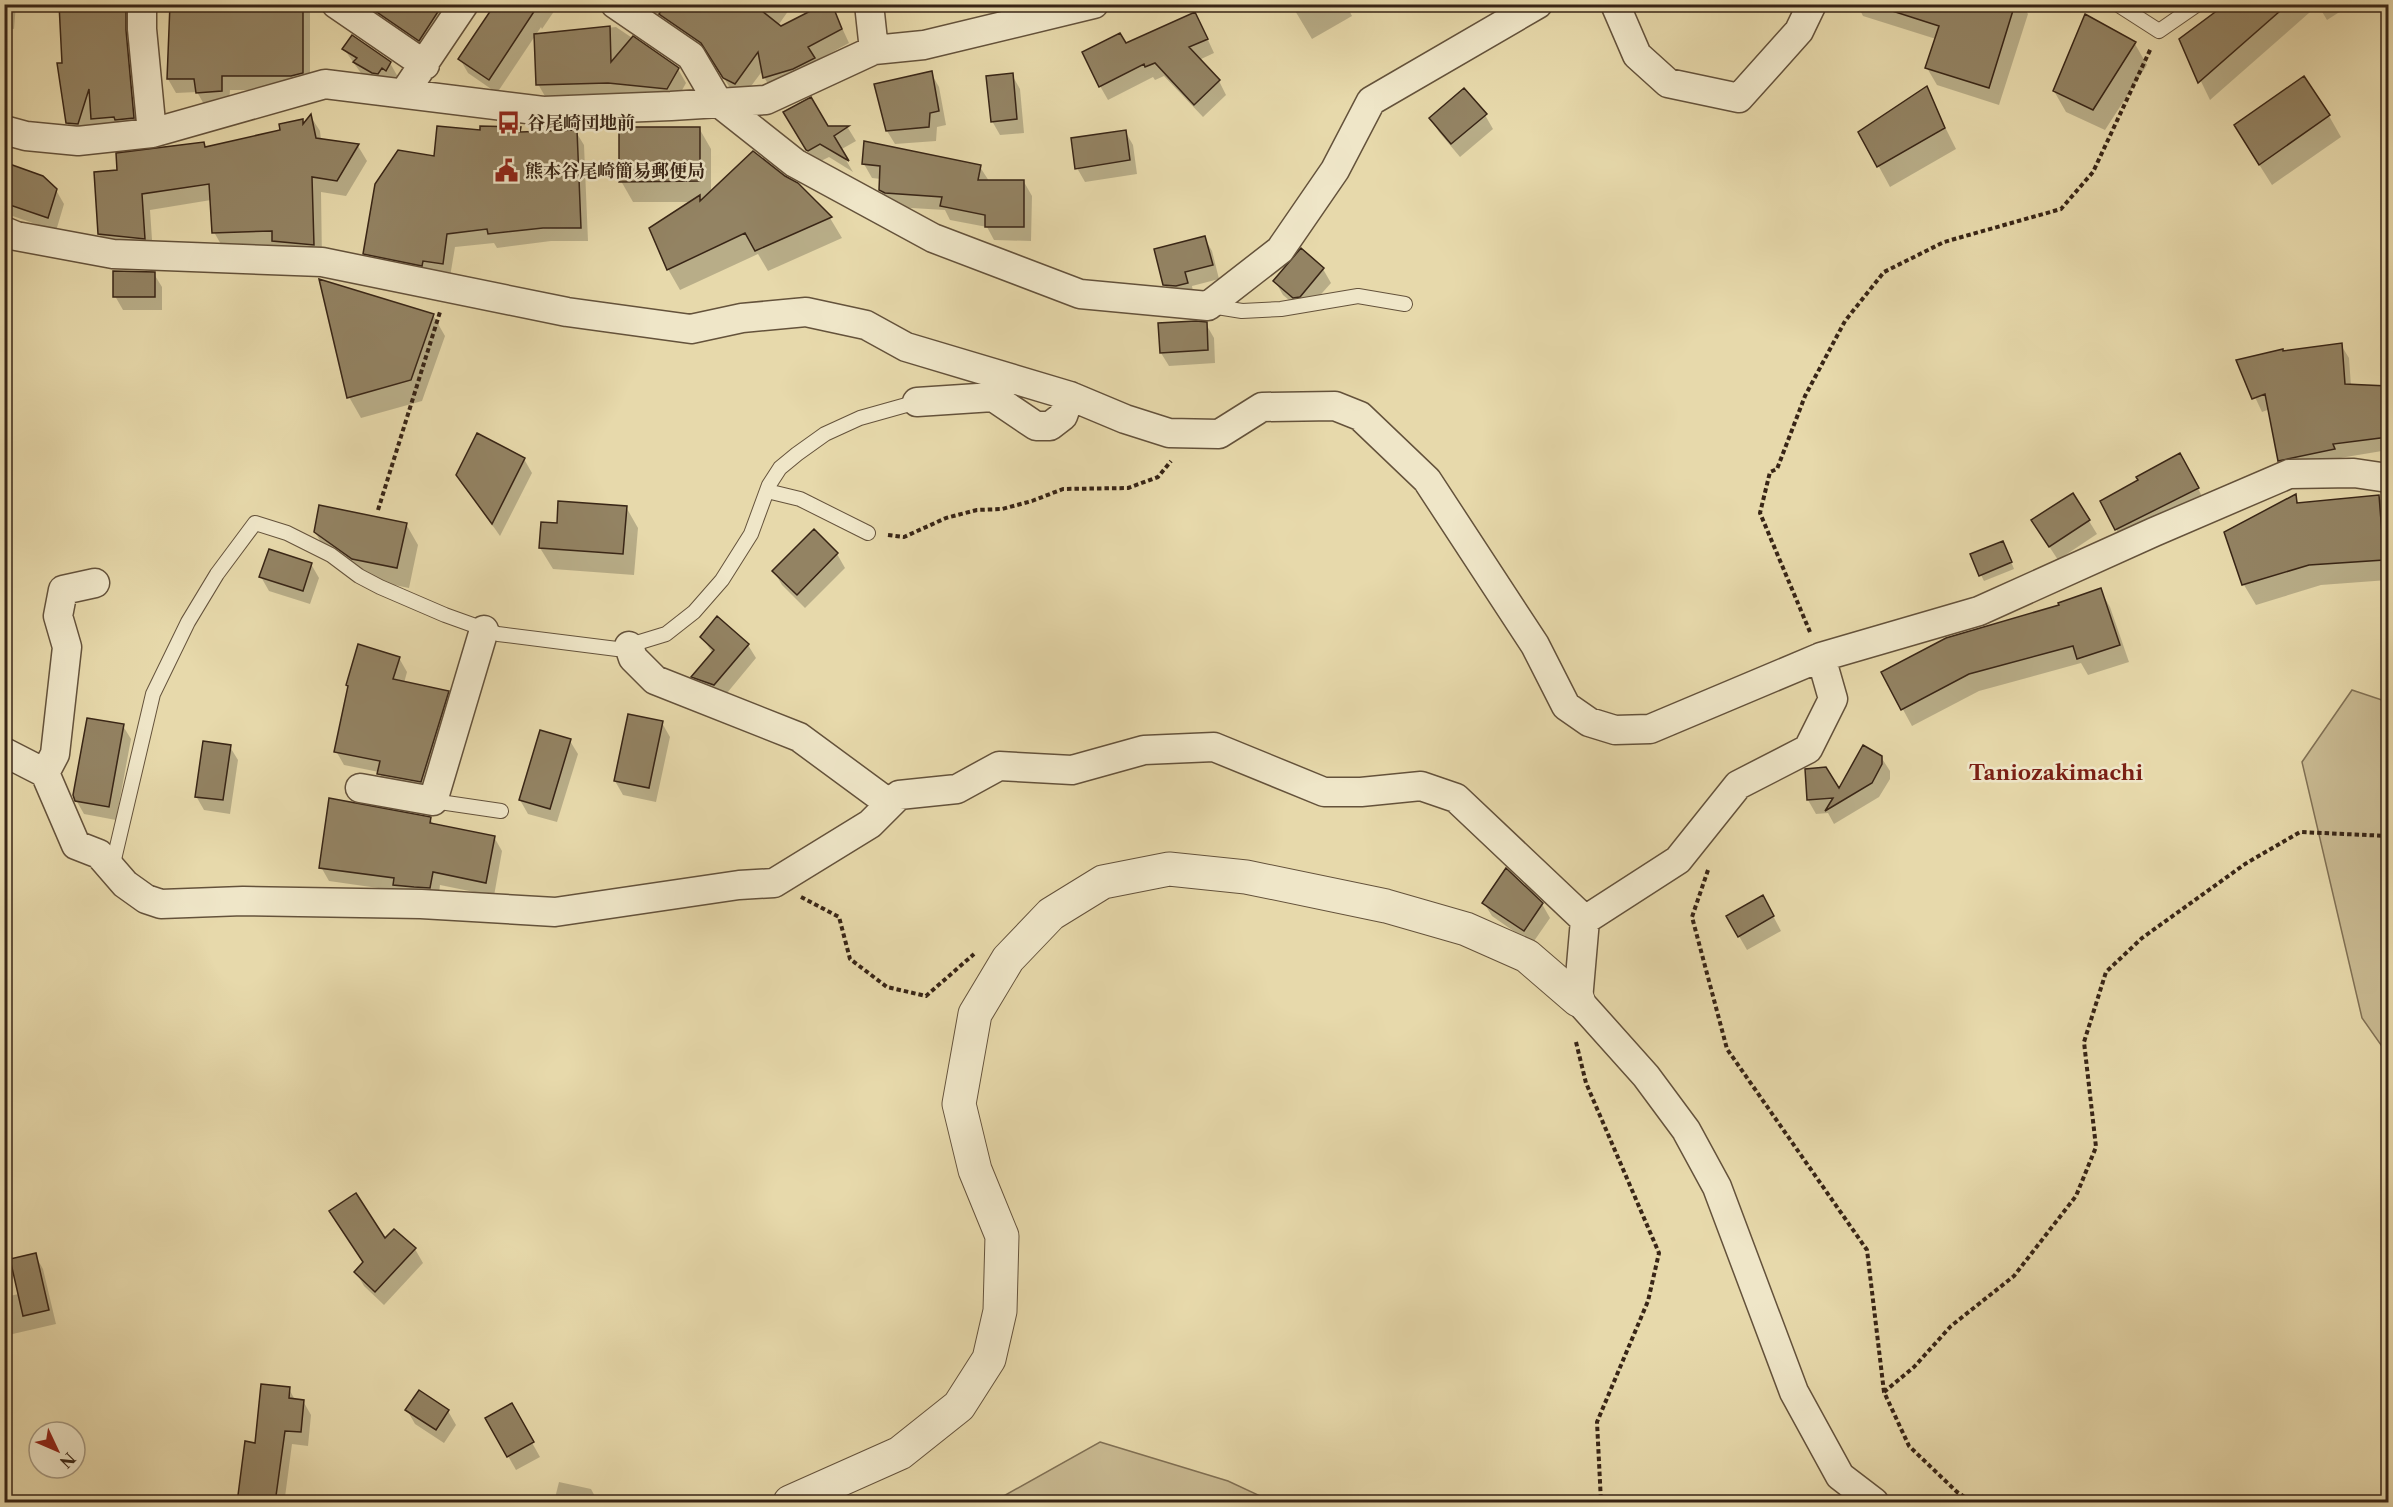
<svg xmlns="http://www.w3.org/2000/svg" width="2393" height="1507" font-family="'Libre Caslon Text','Noto Serif JP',serif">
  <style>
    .green { fill: #c9ba92; stroke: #807054; stroke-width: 1.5 }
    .shadow { fill: #0003 }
    .building { fill: #938363; stroke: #382516; stroke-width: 1.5 }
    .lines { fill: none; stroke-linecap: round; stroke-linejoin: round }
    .service-casing { stroke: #64523b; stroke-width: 16 }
    .minor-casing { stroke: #64523b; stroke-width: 31 }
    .tertiary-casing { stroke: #64523b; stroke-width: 35 }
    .path { stroke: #382516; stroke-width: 4; stroke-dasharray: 4.5 3; stroke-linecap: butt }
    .service { stroke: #efe6c8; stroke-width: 14 }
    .minor { stroke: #efe6c8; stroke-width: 28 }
    .tertiary { stroke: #efe6c8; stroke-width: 33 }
    .labels { text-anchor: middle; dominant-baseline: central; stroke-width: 5; stroke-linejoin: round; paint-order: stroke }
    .poi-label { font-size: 18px; font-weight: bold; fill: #382516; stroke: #efe6c8; text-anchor: start }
    .quarter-label { font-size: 21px; font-weight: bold; fill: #7a1f14; stroke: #efe6c8 }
  </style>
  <rect width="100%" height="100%" fill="#e7d9ab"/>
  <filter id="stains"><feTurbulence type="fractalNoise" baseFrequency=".00333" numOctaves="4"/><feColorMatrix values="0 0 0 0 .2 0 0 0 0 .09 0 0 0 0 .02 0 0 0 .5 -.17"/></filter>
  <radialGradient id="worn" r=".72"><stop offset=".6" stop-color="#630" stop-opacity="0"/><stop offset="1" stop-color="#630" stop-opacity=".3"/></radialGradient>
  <path class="green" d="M 2352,690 L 2388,702 L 2388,1055 L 2362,1018 L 2302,762 Z
    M 1100,1442 L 1228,1481 L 1273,1502 L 993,1502 Z"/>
  <path class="shadow" d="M 4,4 L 16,4 L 14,29 L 4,27 Z
    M 60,4 L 137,4 L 145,139 L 80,144 L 67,123 Z
    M 172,4 L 310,4 L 310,87 L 300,90 L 230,90 L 229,105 L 205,106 L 197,92 L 176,93 L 168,79 Z
    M 355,4 L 457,4 L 427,54 Z
    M 498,4 L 559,4 L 542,29 L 541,27 L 497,93 L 468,73 L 460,59 Z
    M 634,4 L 793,4 L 775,30 L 831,4 L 849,43 L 816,61 L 822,72 L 772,91 L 764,77 L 763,70 L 743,97 L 732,91 L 710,56 Z
    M 1291,4 L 1346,4 L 1352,16 L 1312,39 Z
    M 1705,4 L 1736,4 L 1734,12 Z
    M 1857,4 L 2022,4 L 2028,14 L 1999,105 L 1937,85 L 1927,68 L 1936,39 L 1863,16 Z
    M 2229,4 L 2352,4 L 2327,20 L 2318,5 L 2210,100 L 2181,40 Z
    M 616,27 L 678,69 L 686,83 L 675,103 L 546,98 L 538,84 L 535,35 Z
    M 1202,27 L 1214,53 L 1199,60 L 1219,81 L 1226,95 L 1203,117 L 1164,76 L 1155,80 L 1153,77 L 1108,100 L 1100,86 L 1125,44 Z
    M 2135,44 L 2147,65 L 2105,130 L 2066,112 L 2054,91 Z
    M 344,49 L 390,63 L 398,77 L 394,84 L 363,76 Z
    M 931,73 L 939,87 L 946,125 L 937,127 L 936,141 L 895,144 L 887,131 Z
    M 1012,75 L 1020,89 L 1024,133 L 1000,135 L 992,121 Z
    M 1926,89 L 1956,149 L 1890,187 L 1860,132 Z
    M 785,112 L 827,128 L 848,128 L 856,141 L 840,150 L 853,172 L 829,157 L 815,164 Z
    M 1485,115 L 1493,129 L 1460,157 L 1439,132 L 1431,119 Z
    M 2329,116 L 2341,137 L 2272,185 L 2248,147 Z
    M 311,117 L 320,131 L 321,140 L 358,146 L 367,161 L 346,196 L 321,192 L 322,260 L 223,248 L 214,232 L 211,200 L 150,210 L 153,254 L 109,250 L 99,234 L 118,172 L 203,144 L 206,148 L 282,131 L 303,121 L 305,125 Z
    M 699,128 L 711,149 L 711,192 L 784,177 L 797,184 L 830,218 L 842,238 L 768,271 L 758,254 L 680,290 L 668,269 L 691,202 L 633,202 L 621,181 Z
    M 520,129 L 523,134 L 576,132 L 584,145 L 588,241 L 551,241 L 497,248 L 494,243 L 455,247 L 450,277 L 372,267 L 365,253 L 435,157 L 481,131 Z
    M 1125,131 L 1133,145 L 1137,174 L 1085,182 L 1077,168 Z
    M 864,164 L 980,167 L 989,181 L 1024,182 L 1032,196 L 1031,241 L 994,240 L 987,227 L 950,220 L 945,210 L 894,207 L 888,204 L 880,189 L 881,179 L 872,178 Z
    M 4,174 L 56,190 L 64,204 L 56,231 L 4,213 Z
    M 1204,237 L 1212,251 L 1219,279 L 1192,286 L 1194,297 L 1173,299 L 1165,285 Z
    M 1302,250 L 1323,269 L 1331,283 L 1307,310 L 1302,311 L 1283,295 L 1275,281 Z
    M 154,274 L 162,287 L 162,310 L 123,310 L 115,296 Z
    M 433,315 L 445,336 L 422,401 L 361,418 L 349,397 Z
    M 1206,324 L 1214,338 L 1215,363 L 1169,366 L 1161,353 Z
    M 2341,345 L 2349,358 L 2351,386 L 2388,388 L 2388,450 L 2340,458 L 2341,462 L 2288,474 L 2280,460 L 2270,409 L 2262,412 L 2238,361 Z
    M 524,459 L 532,473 L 500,536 L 457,475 Z
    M 2188,469 L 2205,502 L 2124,542 L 2116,529 L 2140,481 Z
    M 2073,495 L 2097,534 L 2058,560 L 2041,534 Z
    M 2295,496 L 2299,504 L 2379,497 L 2388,511 L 2388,580 L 2321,585 L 2256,605 L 2244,585 L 2225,533 Z
    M 626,507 L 638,528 L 634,575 L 553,569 L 540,548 L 558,524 Z
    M 406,524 L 418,545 L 409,588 L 365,579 L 327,553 L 315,532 Z
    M 2006,549 L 2014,569 L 1984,581 L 1981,575 Z
    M 837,554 L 845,568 L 805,608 L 782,585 L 774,571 Z
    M 311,564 L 319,578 L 310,604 L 269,591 L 261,577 Z
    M 2100,590 L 2110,607 L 2129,662 L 2088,675 L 2081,663 L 1979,691 L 1912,726 L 1883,673 Z
    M 702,637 L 748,645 L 756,658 L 722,699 L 701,690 L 693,677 L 713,654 Z
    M 399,658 L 407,672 L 404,683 L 448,692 L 456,706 L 429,795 L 387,788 L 379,772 L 344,765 L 336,751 Z
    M 662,723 L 670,737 L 656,802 L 623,795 L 615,781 Z
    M 123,726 L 131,739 L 116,820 L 84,814 L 76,800 Z
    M 570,741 L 578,754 L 557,822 L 528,814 L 520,800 Z
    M 230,747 L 238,760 L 230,814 L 204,810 L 196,796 Z
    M 1881,757 L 1890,771 L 1890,779 L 1879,797 L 1834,824 L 1828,813 L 1816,814 L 1808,800 L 1808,770 L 1839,790 Z
    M 430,819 L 434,825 L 494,837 L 502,851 L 494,896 L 440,885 L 438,901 L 399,891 L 329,881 L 321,867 Z
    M 1763,897 L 1781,931 L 1747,950 L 1728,917 Z
    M 1484,903 L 1542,904 L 1550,918 L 1532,944 L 1492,916 Z
    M 385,1241 L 415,1249 L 423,1263 L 384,1305 L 364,1286 L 356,1272 Z
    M 35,1255 L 43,1269 L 56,1324 L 4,1336 L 4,1297 L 19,1294 Z
    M 289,1389 L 295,1400 L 303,1401 L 311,1415 L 308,1446 L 292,1444 L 285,1497 L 338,1499 L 340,1502 L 244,1502 L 256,1444 Z
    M 511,1405 L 540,1457 L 516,1470 L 487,1419 Z
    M 407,1410 L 448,1411 L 456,1425 L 444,1443 L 415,1424 Z
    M 559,1482 L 591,1489 L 598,1502 L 554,1502 Z"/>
  <path class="building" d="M 59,4 L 126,4 L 126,30 L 134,118 L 115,120 L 114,117 L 91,119 L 89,89 L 78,124 L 66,123 L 57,63 L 62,63 Z
    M 170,4 L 303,4 L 303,73 L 291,76 L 222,76 L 222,91 L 196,93 L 194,79 L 167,79 Z
    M 374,4 L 443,4 L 419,41 L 371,8 Z
    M 495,4 L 539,4 L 489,80 L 458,59 Z
    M 666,4 L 753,4 L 781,26 L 824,4 L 832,4 L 842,29 L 808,47 L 815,58 L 793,69 L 763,78 L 758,52 L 735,84 L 723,78 L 701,43 L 659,14 Z
    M 1887,4 L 2015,4 L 1989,88 L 1925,68 L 1939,26 L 1886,9 Z
    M 2226,4 L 2288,4 L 2198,83 L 2179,39 Z
    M 1195,12 L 1208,39 L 1189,47 L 1220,80 L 1194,105 L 1155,63 L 1145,67 L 1144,64 L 1099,87 L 1082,52 L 1120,33 L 1126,43 Z
    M 2085,14 L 2136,42 L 2093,110 L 2053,91 Z
    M 610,26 L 611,62 L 633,36 L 679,68 L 667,89 L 608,83 L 536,85 L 534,34 Z
    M 352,35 L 391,62 L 386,71 L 382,68 L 378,74 L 372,73 L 353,62 L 357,58 L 342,49 Z
    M 932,71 L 939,111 L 930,113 L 929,127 L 886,131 L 874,84 Z
    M 1013,73 L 1017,119 L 991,122 L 986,76 Z
    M 2304,76 L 2330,115 L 2259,165 L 2234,125 Z
    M 1927,86 L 1945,128 L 1877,167 L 1858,132 Z
    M 1464,88 L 1487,114 L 1451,144 L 1429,118 Z
    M 811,97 L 828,126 L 849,126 L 834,136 L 849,161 L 820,144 L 808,151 L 806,150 L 783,112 Z
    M 311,114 L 316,138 L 359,144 L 337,181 L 312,177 L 314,245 L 272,241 L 272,231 L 212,233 L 209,184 L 142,194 L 145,239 L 98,234 L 94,172 L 117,170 L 116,153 L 204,142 L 205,147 L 280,130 L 279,124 L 303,119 L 303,124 Z
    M 437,126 L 480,130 L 480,126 L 521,127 L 520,132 L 577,130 L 581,228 L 543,228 L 488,234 L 487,229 L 447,234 L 443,264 L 423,261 L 422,266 L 363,254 L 375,184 L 398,150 L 434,156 Z
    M 619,127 L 700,127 L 700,181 L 619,182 Z
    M 1126,130 L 1130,160 L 1075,169 L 1071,138 Z
    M 864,141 L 981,165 L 978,180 L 1024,180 L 1024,227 L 985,227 L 985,215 L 940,206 L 942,197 L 885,193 L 879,190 L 880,166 L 862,164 Z
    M 753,151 L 785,176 L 798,183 L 832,217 L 755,251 L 745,233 L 667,270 L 649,228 L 700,195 L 700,201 Z
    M 4,162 L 43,176 L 57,189 L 48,218 L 4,203 Z
    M 1205,236 L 1213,265 L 1185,272 L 1188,283 L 1176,286 L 1163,285 L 1154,249 Z
    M 1301,248 L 1324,268 L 1300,297 L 1293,298 L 1273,281 Z
    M 113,271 L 155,272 L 155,297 L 113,297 Z
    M 319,279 L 434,314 L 411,380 L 347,398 Z
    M 1196,321 L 1207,322 L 1208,350 L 1160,353 L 1158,323 Z
    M 2342,343 L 2345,384 L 2388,386 L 2388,437 L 2333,444 L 2335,449 L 2278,461 L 2265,394 L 2252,399 L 2236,360 L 2283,349 L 2283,351 Z
    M 477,433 L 525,458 L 492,524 L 456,475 Z
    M 2180,453 L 2199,488 L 2115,530 L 2100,501 L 2138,480 L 2136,477 Z
    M 2073,493 L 2090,520 L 2049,547 L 2031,520 Z
    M 2296,494 L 2297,503 L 2379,495 L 2384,560 L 2309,565 L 2242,585 L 2224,532 Z
    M 558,501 L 627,506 L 623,554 L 539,548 L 541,522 L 557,523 Z
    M 319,505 L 407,523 L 397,568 L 352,559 L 314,532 Z
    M 814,529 L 838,553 L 797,595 L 772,571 Z
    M 2003,541 L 2012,562 L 1979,576 L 1970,554 Z
    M 269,549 L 312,563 L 303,591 L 259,577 Z
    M 2101,588 L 2120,645 L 2077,659 L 2073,646 L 1969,674 L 1901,710 L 1881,672 L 1946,638 L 2059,605 L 2058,603 Z
    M 717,616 L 749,644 L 714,685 L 691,677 L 714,650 L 700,637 Z
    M 358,644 L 400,657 L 393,679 L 449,691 L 421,782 L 377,774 L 380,761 L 334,752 L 348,686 L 346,685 Z
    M 628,714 L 663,721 L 649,788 L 614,781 Z
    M 87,718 L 124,724 L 109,807 L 75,801 L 73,795 Z
    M 540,730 L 571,739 L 550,809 L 519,800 Z
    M 203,741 L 231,745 L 223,800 L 195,797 Z
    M 1863,745 L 1882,756 L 1882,764 L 1872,783 L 1825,811 L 1833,798 L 1807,800 L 1805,769 L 1826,767 L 1839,788 Z
    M 329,798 L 431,817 L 430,823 L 495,836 L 486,883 L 433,872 L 430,888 L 414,887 L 393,885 L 394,878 L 319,868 Z
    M 1506,868 L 1543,903 L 1524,931 L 1482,903 Z
    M 1763,895 L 1774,916 L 1738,937 L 1726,916 Z
    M 356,1193 L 385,1238 L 394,1229 L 416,1248 L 375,1292 L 354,1272 L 363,1262 L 329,1211 Z
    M 36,1253 L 49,1310 L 23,1316 L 10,1259 Z
    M 261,1384 L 290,1387 L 289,1398 L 304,1400 L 301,1432 L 285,1431 L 275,1503 L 237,1503 L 245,1441 L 255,1443 Z
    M 419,1390 L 449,1410 L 436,1430 L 405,1410 Z
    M 512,1403 L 534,1442 L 507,1457 L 485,1418 Z"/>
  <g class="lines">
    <defs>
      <path id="service" d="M 2117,4 L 2159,31 L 2198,4
        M 1211,306 L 1242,311 L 1281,309 L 1358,296 L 1405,304
        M 767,491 L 800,499 L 868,533
        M 433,801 L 501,811
        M 112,868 L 153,694 L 188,622 L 217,574 L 255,523 L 287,533 L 331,555 L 359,576 L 380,587 L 445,615 L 498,634 L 617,649 L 666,634 L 694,612 L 722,580 L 751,534 L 769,485 L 780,468 L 797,454 L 825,434 L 860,418 L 917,402"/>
      <path id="minor" d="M 142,4 L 142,29 L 152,133
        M 336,4 L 425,65
        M 615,4 L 691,56 L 718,102 L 795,163 L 933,238 L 1080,294 L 1208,306 L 1280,250 L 1335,170 L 1371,101 L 1538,4
        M 869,4 L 874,50
        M 1615,4 L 1637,55 L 1668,83 L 1739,98 L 1799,31 L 1812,4
        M 404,93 L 464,4
        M 4,130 L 26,136 L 78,141 L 152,133 L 325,84 L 543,111 L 671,106 L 766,100 L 874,50 L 924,45 L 1094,4
        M 4,231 L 16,236 L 113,254 L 322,262 L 567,312 L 691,329 L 742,318 L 806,312 L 866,325 L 906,347 L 1070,396 L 1125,419 L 1169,433 L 1219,434 L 1262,407 L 1335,406 L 1360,416 L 1427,480 L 1535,645 L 1566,706 L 1589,722 L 1615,730 L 1650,729 L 1821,657 L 1979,611 L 2154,532 L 2289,474 L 2354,473 L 2388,478
        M 917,402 L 993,397 L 1036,426 L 1050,426 L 1063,416 L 1070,396
        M 629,646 L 633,658 L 655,680 L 799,737 L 890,804
        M 4,752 L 45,773 L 76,845 L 99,854 L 125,884 L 146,899 L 161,904 L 243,901 L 421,904 L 555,912 L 739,885 L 774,883 L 870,824 L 899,795 L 957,789 L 999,766 L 1072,770 L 1144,750 L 1214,747 L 1324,792 L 1361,792 L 1421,786 L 1456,798 L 1585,920
        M 45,773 L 55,754 L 67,647 L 58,616 L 63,590 L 95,583
        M 360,788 L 433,801 L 484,630
        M 1585,920 L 1578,1000 L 1646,1076 L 1686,1130 L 1717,1187 L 1794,1392 L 1840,1476 L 1874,1502
        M 1585,920 L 1678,860 L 1738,785 L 1808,749 L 1833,699 L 1821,657"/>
      <path id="tertiary" d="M 790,1502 L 900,1453 L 959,1406 L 989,1359 L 1000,1311 L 1002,1236 L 975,1170 L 959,1104 L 975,1014 L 1008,959 L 1051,914 L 1103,882 L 1169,869 L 1246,877 L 1386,906 L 1466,929 L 1527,956 L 1578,1000"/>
    </defs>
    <use href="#service" class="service-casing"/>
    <use href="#minor" class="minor-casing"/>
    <use href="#tertiary" class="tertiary-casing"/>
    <path class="path" d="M 378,510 L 440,312
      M 888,535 L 904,537 L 946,518 L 977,510 L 1002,509 L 1032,501 L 1063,489 L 1128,488 L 1158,477 L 1171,461
      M 1810,632 L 1760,513 L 1770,472 L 1777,469 L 1805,396 L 1845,321 L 1884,272 L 1944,242 L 2061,209 L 2093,172 L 2151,48
      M 1708,870 L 1692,917 L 1727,1049 L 1867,1250 L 1884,1392 L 1909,1446 L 1957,1492 L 1972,1502
      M 801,897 L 839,917 L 850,959 L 887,987 L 926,996 L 974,954
      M 1576,1042 L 1586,1083 L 1659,1253 L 1648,1301 L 1597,1422 L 1601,1502
      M 1884,1392 L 1914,1367 L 1951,1326 L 2014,1276 L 2076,1196 L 2096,1147 L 2084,1042 L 2106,972 L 2142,938 L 2245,864 L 2300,832 L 2388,836"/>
    <use href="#service" class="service"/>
    <use href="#minor" class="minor"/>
    <use href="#tertiary" class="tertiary"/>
  </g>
  <defs>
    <symbol id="bus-bare" viewBox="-9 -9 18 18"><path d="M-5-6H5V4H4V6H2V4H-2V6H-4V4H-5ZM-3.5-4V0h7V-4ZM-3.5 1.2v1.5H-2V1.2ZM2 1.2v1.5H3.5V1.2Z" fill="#8f2418" stroke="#efe6c8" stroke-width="2.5" paint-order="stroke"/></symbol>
    <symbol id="civic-bare" viewBox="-9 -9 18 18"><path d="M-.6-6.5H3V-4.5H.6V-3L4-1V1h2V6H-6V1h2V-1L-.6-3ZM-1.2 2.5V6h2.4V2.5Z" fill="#8f2418" stroke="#efe6c8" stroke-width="2.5" paint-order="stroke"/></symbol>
  </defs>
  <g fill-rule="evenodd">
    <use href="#bus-bare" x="492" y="106" width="33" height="33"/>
    <use href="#civic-bare" x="490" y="154" width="33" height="33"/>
  </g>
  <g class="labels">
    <g class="poi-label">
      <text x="527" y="123">谷尾崎団地前</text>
      <text x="525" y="171">熊本谷尾崎簡易郵便局</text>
    </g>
    <g class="quarter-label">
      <text x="2056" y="772">Taniozakimachi</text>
    </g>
  </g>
  <rect width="2393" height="1507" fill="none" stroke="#e7d9ab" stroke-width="24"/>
  <rect x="6" y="6" width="2381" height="1495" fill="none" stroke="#382516" stroke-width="3"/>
  <rect x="12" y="12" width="2369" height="1483" fill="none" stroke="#382516" stroke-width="1.5"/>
  <g transform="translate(57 1450) rotate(134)"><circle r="28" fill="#efe6c8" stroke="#a69981" stroke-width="1.5"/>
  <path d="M0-4.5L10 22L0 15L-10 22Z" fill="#8f2418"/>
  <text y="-9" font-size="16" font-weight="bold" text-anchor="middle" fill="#382516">N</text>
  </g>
  <rect width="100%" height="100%" filter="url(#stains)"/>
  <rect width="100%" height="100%" fill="url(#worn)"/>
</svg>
